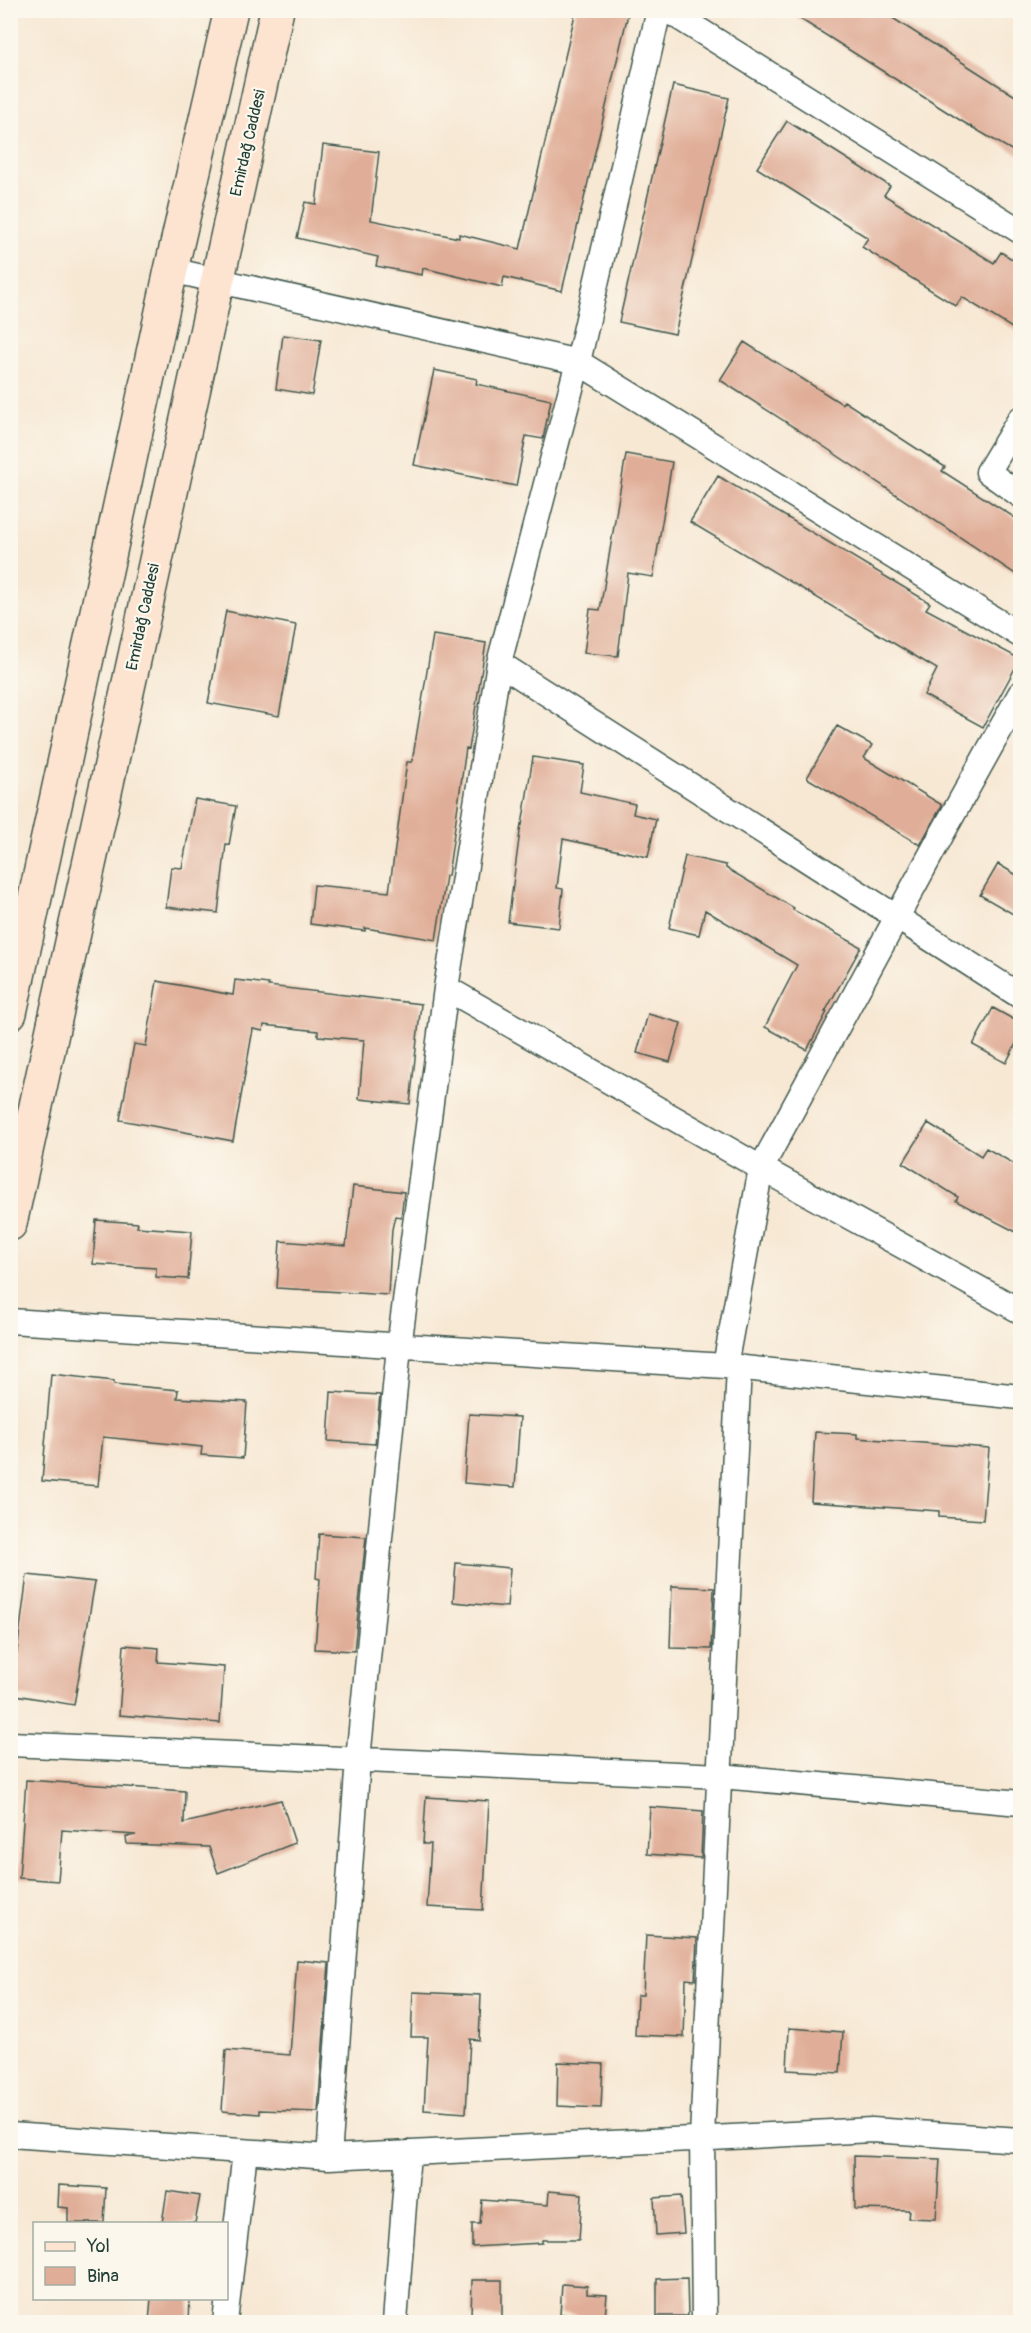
<svg xmlns="http://www.w3.org/2000/svg" width="1031" height="2333" font-family="Pangolin,sans-serif">
  <style>
    .building { fill: #e0ae98 }
    .lines { fill: none; stroke-linecap: round; stroke-linejoin: round }
    .minor-casing { stroke: #3f574c; stroke-width: 27 }
    .secondary-casing { stroke: #3f574c; stroke-width: 36 }
    .minor { stroke: #fff; stroke-width: 24 }
    .secondary { stroke: #fde4d1; stroke-width: 33 }
    .labels { text-anchor: middle; dominant-baseline: central; stroke-width: 4.5; stroke-linejoin: round; paint-order: stroke }
    .street-label { font-size: 16px; fill: #1f3d34; stroke: #fbf7ec }
  </style>
  <rect width="100%" height="100%" fill="#fbf7ec"/>
  <filter id="ink" filterUnits="userSpaceOnUse"><feTurbulence type="fractalNoise" baseFrequency=".0167" numOctaves="2"/><feDisplacementMap in="SourceGraphic" scale="12" xChannelSelector="R" yChannelSelector="G"/><feConvolveMatrix kernelMatrix="1 2 1 2 8 2 1 2 1" color-interpolation-filters="sRGB"/></filter>
  <filter id="wash" filterUnits="userSpaceOnUse"><feTurbulence type="fractalNoise" baseFrequency=".008" numOctaves="4" result="noise"/><feDisplacementMap in="SourceGraphic" scale="24" xChannelSelector="R" yChannelSelector="G"/><feGaussianBlur stdDeviation="1.35" result="paint"/><feColorMatrix in="noise" values="0 0 0 0 0 0 0 0 0 0 0 0 0 0 0 0 0 1.4 0 .05"/><feComposite in="paint" operator="in"/></filter>
  <g filter="url(#wash)">
    <rect width="100%" height="100%" fill="#f7e8d4"/>
    <g id="blocks">
      <path class="building" d="M 576,10 L 629,10 L 562,291 L 504,277 L 502,287 L 423,268 L 422,275 L 376,266 L 378,257 L 297,238 L 305,202 L 316,204 L 323,145 L 379,152 L 371,220 L 459,238 L 459,234 L 520,249 Z
        M 786,10 L 880,10 L 1020,99 L 1020,155 L 963,122 Z
        M 673,85 L 729,98 L 675,334 L 619,322 Z
        M 787,121 L 890,186 L 884,195 L 994,263 L 1001,252 L 1020,264 L 1020,333 L 962,297 L 956,306 L 862,247 L 868,238 L 757,168 Z
        M 283,335 L 321,340 L 312,395 L 276,389 Z
        M 744,342 L 842,404 L 844,401 L 945,467 L 942,471 L 1020,521 L 1020,577 L 814,440 L 720,380 Z
        M 434,370 L 477,379 L 476,384 L 551,400 L 543,439 L 526,436 L 516,486 L 414,465 Z
        M 626,454 L 672,462 L 653,577 L 628,573 L 618,656 L 584,653 L 590,609 L 600,610 Z
        M 718,476 L 930,603 L 926,609 L 1020,659 L 983,727 L 924,695 L 937,669 L 690,522 Z
        M 226,611 L 296,625 L 279,716 L 208,703 Z
        M 433,635 L 486,643 L 469,749 L 466,748 L 448,876 L 446,876 L 436,940 L 365,928 L 365,931 L 310,924 L 314,885 L 389,892 L 407,762 L 412,762 Z
        M 837,726 L 872,745 L 864,758 L 942,805 L 920,845 L 807,778 Z
        M 533,757 L 584,765 L 580,792 L 635,804 L 633,814 L 656,819 L 648,857 L 563,839 L 557,888 L 563,889 L 559,928 L 508,922 L 521,824 L 522,825 Z
        M 195,799 L 236,806 L 229,845 L 226,844 L 218,913 L 166,907 L 171,867 L 182,868 Z
        M 685,856 L 726,865 L 726,868 L 794,908 L 793,910 L 861,947 L 825,1012 L 827,1012 L 807,1050 L 765,1027 L 797,965 L 705,910 L 699,935 L 669,928 Z
        M 998,864 L 1020,877 L 1020,918 L 980,895 Z
        M 235,980 L 269,984 L 268,986 L 421,1004 L 410,1104 L 359,1099 L 364,1040 L 318,1036 L 318,1031 L 264,1025 L 263,1031 L 253,1029 L 233,1141 L 120,1120 L 134,1044 L 146,1046 L 157,981 L 233,995 Z
        M 993,1008 L 1020,1023 L 1020,1036 L 1006,1063 L 973,1045 Z
        M 648,1014 L 681,1023 L 670,1062 L 637,1053 Z
        M 928,1123 L 981,1156 L 986,1148 L 1020,1167 L 1020,1234 L 956,1201 L 958,1197 L 903,1163 Z
        M 353,1186 L 404,1192 L 401,1217 L 395,1216 L 392,1229 L 388,1295 L 277,1288 L 280,1241 L 346,1246 Z
        M 96,1220 L 138,1223 L 137,1227 L 192,1231 L 188,1279 L 156,1277 L 156,1268 L 93,1264 Z
        M 51,1374 L 114,1381 L 114,1384 L 178,1390 L 177,1398 L 247,1402 L 243,1458 L 201,1455 L 202,1447 L 103,1437 L 98,1486 L 42,1481 Z
        M 331,1392 L 380,1395 L 375,1444 L 328,1441 Z
        M 469,1414 L 520,1417 L 515,1487 L 464,1483 Z
        M 815,1432 L 857,1434 L 857,1438 L 989,1448 L 983,1520 L 939,1517 L 939,1511 L 811,1502 Z
        M 319,1534 L 366,1537 L 354,1651 L 315,1649 L 320,1579 L 316,1578 Z
        M 456,1563 L 510,1568 L 507,1607 L 453,1602 Z
        M 27,1575 L 95,1582 L 74,1705 L 10,1694 L 10,1651 L 17,1652 Z
        M 672,1586 L 714,1588 L 711,1649 L 670,1648 Z
        M 124,1645 L 159,1648 L 158,1662 L 224,1667 L 220,1723 L 119,1715 Z
        M 26,1780 L 185,1791 L 184,1823 L 281,1800 L 295,1843 L 218,1873 L 209,1847 L 127,1844 L 126,1837 L 136,1835 L 62,1830 L 58,1881 L 19,1878 Z
        M 426,1797 L 489,1801 L 483,1910 L 427,1907 L 431,1844 L 423,1844 Z
        M 650,1807 L 703,1811 L 701,1858 L 647,1854 Z
        M 646,1935 L 697,1938 L 695,1980 L 686,1979 L 684,2037 L 635,2035 L 637,1995 L 643,1995 Z
        M 297,1960 L 329,1963 L 318,2112 L 260,2110 L 260,2114 L 222,2111 L 226,2050 L 290,2055 Z
        M 413,1992 L 481,1995 L 479,2040 L 470,2039 L 466,2113 L 424,2110 L 428,2037 L 411,2037 Z
        M 789,2028 L 843,2032 L 840,2073 L 787,2070 Z
        M 558,2062 L 603,2064 L 601,2108 L 557,2106 Z
        M 854,2156 L 940,2159 L 936,2219 L 908,2218 L 909,2210 L 855,2209 Z
        M 59,2185 L 106,2188 L 104,2223 L 68,2223 L 68,2208 L 58,2207 Z
        M 167,2191 L 200,2196 L 195,2223 L 162,2223 Z
        M 549,2191 L 582,2194 L 579,2240 L 542,2240 L 542,2243 L 472,2247 L 472,2224 L 480,2224 L 482,2200 L 548,2205 Z
        M 681,2196 L 684,2233 L 656,2235 L 654,2198 Z
        M 687,2278 L 688,2316 L 657,2316 L 657,2279 Z
        M 472,2280 L 502,2280 L 502,2317 L 471,2316 Z
        M 562,2284 L 587,2286 L 587,2294 L 607,2295 L 605,2318 L 560,2314 Z
        M 151,2298 L 190,2298 L 189,2322 L 149,2322 Z"/>
    </g>
  </g>
  <g filter="url(#ink)">
    <use href="#blocks" fill-opacity="0" stroke="#3f574c" stroke-width="1.5"/>
    <g class="lines">
      <defs>
        <path id="minor" d="M 667,10 L 1020,231
          M 171,270 L 578,362 L 1020,635
          M 1020,419 L 988,472 L 1020,495
          M 499,663 L 1020,996
          M 446,988 L 761,1168 L 1020,1311
          M 10,1321 L 725,1366 L 1020,1397
          M 725,1366 L 761,1168 L 942,834 L 1020,694
          M 10,1744 L 721,1776 L 1020,1803
          M 10,2135 L 329,2157 L 872,2130 L 1020,2140
          M 329,2157 L 358,1759 L 399,1347 L 446,988 L 499,663 L 578,362 L 659,10
          M 225,2322 L 245,2152
          M 395,2322 L 408,2153
          M 704,2322 L 702,2137 L 739,1367"/>
        <path id="secondary" d="M 10,1013 L 171,270 L 231,10
          M 10,1224 L 277,10"/>
      </defs>
      <use href="#minor" class="minor-casing"/>
      <use href="#secondary" class="secondary-casing"/>
      <use href="#minor" class="minor"/>
      <use href="#secondary" class="secondary"/>
    </g>
  </g>
  <g class="labels">
    <g class="street-label">
      <text transform="translate(248 143) rotate(-77)">Emirdağ Caddesi</text>
      <text transform="translate(143 617) rotate(-78)">Emirdağ Caddesi</text>
    </g>
  </g>
  <rect width="1031" height="2333" fill="none" stroke="#fbf7ec" stroke-width="36"/>
  <rect x="33" y="2222" width="195" height="78" fill="#fbf7ec" stroke="#a3ada2" stroke-width="1.5"/>
  <rect x="45" y="2242" width="30" height="9" fill="#fde4d1" stroke="#a3ada2" stroke-width="1.5"/>
  <text x="87" y="2252" font-size="18" fill="#1f3d34">Yol</text>
  <rect x="45" y="2267" width="30" height="18" fill="#e0ae98" stroke="#a3ada2" stroke-width="1.5"/>
  <text x="87" y="2282" font-size="18" fill="#1f3d34">Bina</text>
</svg>
